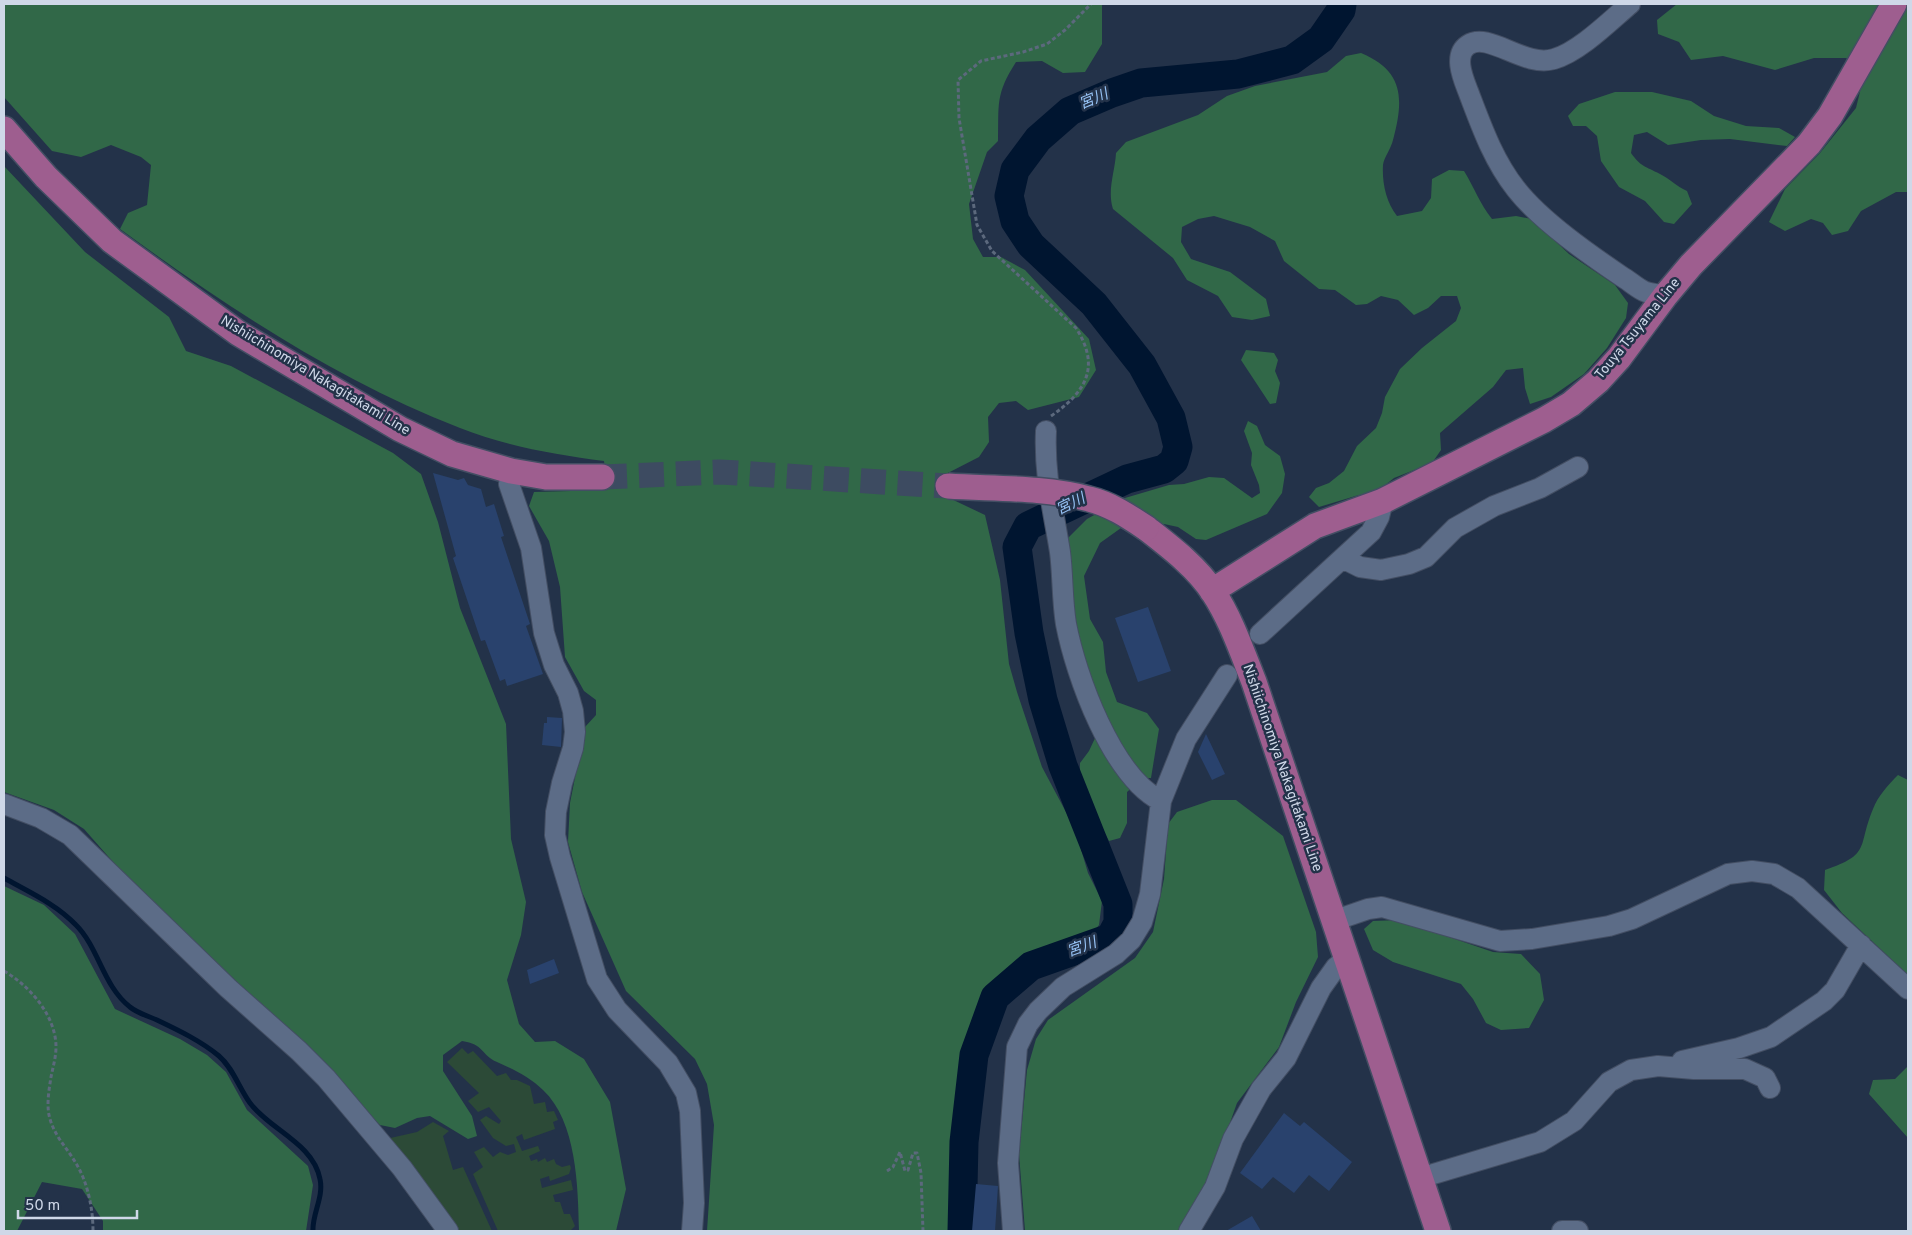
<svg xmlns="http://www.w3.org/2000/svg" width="1912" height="1235" font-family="Overpass,'Noto Sans JP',sans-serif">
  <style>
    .green { fill: #2c4a37 }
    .forest { fill: #316848 }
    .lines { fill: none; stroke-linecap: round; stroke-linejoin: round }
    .stream { stroke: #001530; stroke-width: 5 }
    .river { stroke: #001530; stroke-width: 29 }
    .building { fill: #29426d }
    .major-tunnel { stroke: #3d4b61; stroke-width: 25; stroke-dasharray: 25 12; stroke-linecap: butt }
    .minor-casing { stroke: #434e63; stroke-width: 22 }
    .major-casing { stroke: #434e63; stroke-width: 28 }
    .path { stroke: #5c697d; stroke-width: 3; stroke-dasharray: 4 2.5; stroke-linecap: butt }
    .minor { stroke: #5c6c87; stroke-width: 20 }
    .major { stroke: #9e5e8f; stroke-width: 25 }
    .major-bridge-casing { stroke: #434e63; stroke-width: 28; stroke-linecap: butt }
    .major-bridge { stroke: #9e5e8f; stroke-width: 25 }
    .labels { text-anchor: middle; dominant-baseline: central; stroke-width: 5; stroke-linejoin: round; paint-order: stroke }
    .street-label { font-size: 14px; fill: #cfd8e8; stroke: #233249 }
    .water-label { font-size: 15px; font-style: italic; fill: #96c2f5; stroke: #233249 }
  </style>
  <rect width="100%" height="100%" fill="#233249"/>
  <path class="green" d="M 462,1048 L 468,1054 L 473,1051 L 497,1076 L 506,1073 L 511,1080 L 517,1080 L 530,1086 L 534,1104 L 545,1102 L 547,1112 L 554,1111 L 558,1120 L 553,1122 L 555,1129 L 524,1140 L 522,1134 L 516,1137 L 522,1151 L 538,1146 L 540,1151 L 529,1156 L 531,1161 L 537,1159 L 538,1162 L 545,1158 L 547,1162 L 554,1159 L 556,1164 L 562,1167 L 570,1165 L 571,1168 L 569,1174 L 550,1181 L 549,1176 L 540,1179 L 542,1188 L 571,1180 L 573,1190 L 553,1195 L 555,1202 L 560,1202 L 564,1214 L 570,1214 L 575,1226 L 570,1231 L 498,1231 L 473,1174 L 483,1167 L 474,1152 L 484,1147 L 493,1157 L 500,1152 L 508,1155 L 516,1152 L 514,1144 L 506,1146 L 493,1138 L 480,1120 L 486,1116 L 499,1124 L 501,1121 L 489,1107 L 478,1112 L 468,1101 L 479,1093 L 447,1062 Z
    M 433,1122 L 449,1131 L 443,1136 L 453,1170 L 463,1167 L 492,1231 L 454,1231 L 386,1139 L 417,1132 Z"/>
  <path class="forest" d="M 4,4 L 1102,4 L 1102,44 L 1085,72 L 1063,73 L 1042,61 L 1016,62 C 995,95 999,104 998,141 L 987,152 L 969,204 L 973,239 L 983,257 L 1001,257 L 1025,270 L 1089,339 L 1096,370 L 1079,397 L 1028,410 L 1016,401 L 999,403 L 988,417 L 989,442 L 979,457 L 944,475 L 945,496 L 985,515 L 1000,580 L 1009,664 L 1017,692 L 1042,767 L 1075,829 L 1088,873 L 1102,901 L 1099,925 L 1088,939 C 1065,947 1037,953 1015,965 C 994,977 969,1046 964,1070 L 956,1231 L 707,1231 L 714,1125 L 707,1084 L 695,1059 L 626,991 L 582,892 L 568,842 L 570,803 L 585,727 L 596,715 L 596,700 L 584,691 L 565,657 L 560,587 L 549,541 L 529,506 L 534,492 L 608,490 L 604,461 C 556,455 505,446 460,428 C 336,380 227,307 120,229 L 128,213 L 147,205 L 151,165 L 141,157 L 111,145 L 81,157 L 52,151 L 4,97 Z
    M 1677,4 L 1908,4 L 1908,192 L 1896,192 L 1861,211 L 1848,231 L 1832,235 L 1823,223 L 1811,219 L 1785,231 L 1769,222 L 1785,189 L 1820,153 L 1856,108 L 1865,71 L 1846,58 L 1814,58 L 1775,70 L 1723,56 L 1691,60 L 1679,42 L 1658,34 L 1657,20 Z
    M 1361,53 C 1404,71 1404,99 1393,140 C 1391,149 1384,157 1383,165 C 1382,183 1386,202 1397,216 L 1422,211 L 1431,198 L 1432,179 L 1449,170 L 1464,171 C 1474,187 1480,204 1492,219 L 1516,216 L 1532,219 L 1569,254 L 1615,285 L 1628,303 L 1626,318 L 1607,348 L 1584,374 L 1551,397 L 1530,404 L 1525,388 L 1523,368 L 1506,370 L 1493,387 L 1440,433 L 1441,450 L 1432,463 L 1394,478 L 1374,494 L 1359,495 L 1319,507 L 1309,497 L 1316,488 L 1329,483 L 1344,471 L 1357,446 L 1376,428 L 1382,413 L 1385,397 L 1400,369 L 1422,348 L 1456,321 L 1461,308 L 1457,296 L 1441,296 L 1428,308 L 1414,315 L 1398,300 L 1381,296 L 1367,304 L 1356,305 L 1335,290 L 1319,289 L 1284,261 L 1275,241 L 1250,227 L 1214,216 L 1198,219 L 1182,227 L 1181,242 L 1191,259 L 1230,272 L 1266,299 L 1270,316 L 1252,320 L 1232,317 L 1218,296 L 1187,280 L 1173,258 L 1113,209 C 1107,190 1115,172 1116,153 L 1126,142 L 1198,115 L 1227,96 L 1255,86 L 1327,72 L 1346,56 Z
    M 1615,92 L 1652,92 L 1691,101 L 1714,116 L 1746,126 L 1779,128 L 1795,137 L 1787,146 L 1730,139 L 1701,140 L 1668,145 L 1647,132 L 1634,135 L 1631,153 C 1641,167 1645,166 1660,174 C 1670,179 1676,186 1687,191 L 1692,204 L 1674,224 L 1664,222 L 1645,201 L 1619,187 L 1601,161 L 1597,136 L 1586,126 L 1573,126 L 1568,116 L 1579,104 Z
    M 4,166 L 85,252 L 169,317 L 186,351 L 231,366 L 393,453 L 421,474 L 438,522 L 460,608 L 506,724 L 511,839 L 526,902 L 521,935 L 507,980 L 519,1024 L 535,1042 L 555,1041 L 584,1059 L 610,1102 L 626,1189 L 616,1231 L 579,1231 C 578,1187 577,1122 543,1090 C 530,1077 513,1069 497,1062 C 481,1055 484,1044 462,1041 L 443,1055 L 443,1071 L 472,1116 L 477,1136 L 468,1139 L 430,1116 L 417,1118 L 395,1128 L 380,1125 L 136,888 L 84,829 L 54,810 L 4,792 Z
    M 1246,350 L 1274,353 L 1278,360 L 1275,371 L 1280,383 L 1276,403 L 1270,404 L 1241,360 Z
    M 1248,421 L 1257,426 L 1265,445 L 1280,456 L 1285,474 L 1282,493 L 1267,514 L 1206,540 L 1196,539 L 1178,527 L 1164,524 L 1121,528 L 1100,543 L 1084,576 L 1090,619 L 1103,642 L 1106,672 L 1117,702 L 1147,713 L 1159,729 L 1151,778 L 1143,778 L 1127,792 L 1127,823 L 1120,838 L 1109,841 L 1080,785 L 1080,763 L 1089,751 L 1103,721 L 1076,644 L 1068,538 L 1087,519 L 1125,498 L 1169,485 L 1184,484 L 1209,477 L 1224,478 L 1252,498 L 1260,493 L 1259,485 L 1251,465 L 1252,453 L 1244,431 Z
    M 1898,775 L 1908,780 L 1908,975 L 1842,913 L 1824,890 L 1825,870 C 1872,854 1857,847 1873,809 C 1878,796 1888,785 1898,775 Z
    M 1212,800 L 1236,800 L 1283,836 L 1316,932 L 1318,957 L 1296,1002 L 1279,1047 L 1237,1103 L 1211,1176 L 1181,1231 L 1025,1231 L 1019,1154 L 1027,1070 L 1036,1039 L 1048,1020 L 1135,958 L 1153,932 L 1164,879 L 1168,824 L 1177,812 Z
    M 4,886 L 44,905 L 75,934 L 115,1009 L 180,1039 L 207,1055 L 226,1072 L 247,1110 L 308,1166 L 313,1185 L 306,1231 L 103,1231 L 103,1221 L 82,1189 L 42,1182 L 17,1231 L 4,1231 Z
    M 1399,920 L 1493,952 L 1521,954 L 1540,974 L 1544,1000 L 1529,1028 L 1501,1030 L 1486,1023 L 1473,999 L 1461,984 L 1393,962 L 1373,950 L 1364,929 L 1373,921 Z
    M 1908,1066 L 1908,1138 L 1869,1094 L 1873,1080 L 1895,1079 Z"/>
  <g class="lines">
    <path class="stream" d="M 4,878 C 29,892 56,904 76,925 C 99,948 103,986 130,1007 C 137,1013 148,1016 157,1020 C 178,1030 201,1041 219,1056 C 233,1068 239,1088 250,1103 C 270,1130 313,1143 320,1179 C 324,1197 312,1214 313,1231"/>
    <path class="river" d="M 962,1231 L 964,1142 L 974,1055 L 995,997 L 1031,966 L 1110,938 L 1118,923 L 1118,904 L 1063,766 L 1043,700 L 1029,633 L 1017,547 L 1028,526 L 1127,479 L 1164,469 L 1174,461 L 1178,447 L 1171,418 L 1142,365 L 1094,304 L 1031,245 L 1015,221 L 1009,196 L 1015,170 L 1038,139 L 1070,111 L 1112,93 L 1141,83 L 1238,74 L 1292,60 L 1321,39 L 1341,10 L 1342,4"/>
  </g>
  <path class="building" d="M 433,473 L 458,480 L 464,478 L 468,485 L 481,489 L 486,507 L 494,504 L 504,536 L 501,537 L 530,624 L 526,626 L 543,674 L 507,686 L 505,679 L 500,681 L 485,640 L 481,641 L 453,558 L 456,556 Z
    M 1148,607 L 1171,671 L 1138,682 L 1115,618 Z
    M 547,717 L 562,718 L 561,747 L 542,745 L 544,723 L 547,723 Z
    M 1206,734 L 1225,774 L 1212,780 L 1198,752 Z
    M 554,959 L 559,973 L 530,984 L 527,970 Z
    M 1284,1113 L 1300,1126 L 1304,1122 L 1352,1162 L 1329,1191 L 1309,1175 L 1294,1193 L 1273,1177 L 1262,1189 L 1240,1173 Z
    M 976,1184 L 998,1186 L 995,1231 L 972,1231 Z
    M 1252,1216 L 1261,1231 L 1226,1231 Z"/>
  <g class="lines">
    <path class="major-tunnel" d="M 602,477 L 720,472 L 948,486"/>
    <defs>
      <path id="minor" d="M 1630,4 C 1610,21 1579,52 1554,59 C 1524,68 1489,31 1468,45 C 1453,55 1463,78 1468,91 C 1481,125 1493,160 1516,189 C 1541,221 1590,255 1624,278 C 1631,282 1638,289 1646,292 C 1652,294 1659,294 1665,296
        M 1046,431 C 1044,475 1053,508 1060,552 C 1063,575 1062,600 1066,624 C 1076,676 1112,776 1161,801
        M 511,471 L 509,484 L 531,548 L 544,633 L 554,665 L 568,693 L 573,711 L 575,732 L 573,748 L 562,783 L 556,812 L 555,835 L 560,857 L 597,979 L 617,1010 L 668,1063 L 686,1093 L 690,1111 L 694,1203 L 692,1231
        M 1344,559 L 1360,567 L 1381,570 L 1409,564 L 1426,557 L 1455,528 L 1494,506 L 1540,488 L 1578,467
        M 1260,634 L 1371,532 L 1379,517 L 1383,501
        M 4,804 L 41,818 L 70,835 L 228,988 L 299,1051 L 326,1078 L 402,1168 L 448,1231
        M 1333,921 L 1368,909 L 1382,907 L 1500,941 L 1532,939 L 1609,926 L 1632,919 L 1728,874 L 1752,871 L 1774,874 L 1798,888 L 1908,989
        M 1682,1061 L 1739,1048 L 1771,1037 L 1824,1001 L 1835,990 L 1861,945
        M 1420,1178 L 1540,1142 L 1574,1121 L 1609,1082 L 1631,1070 L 1658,1066 L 1694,1069 L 1745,1069 L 1765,1078 L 1770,1088
        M 1013,1231 L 1008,1163 L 1017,1047 L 1028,1024 L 1038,1011 L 1063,987 L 1116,954 L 1131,940 L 1142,922 L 1150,894 L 1161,801 L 1186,739 L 1227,675
        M 1189,1231 L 1215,1187 L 1233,1139 L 1261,1089 L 1286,1058 L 1321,988 L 1336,967 L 1346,959
        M 1562,1231 L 1578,1231"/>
      <path id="major" d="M 4,129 L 46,177 L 112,241 L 238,333 L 400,429 L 452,454 L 511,471 L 546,477 L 602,477
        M 1146,528 C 1169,546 1197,567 1213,592 C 1231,619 1242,652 1254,682 L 1438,1231
        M 1212,591 L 1315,526 L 1383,501 L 1544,420 L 1571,404 L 1598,381 L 1619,358 L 1665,296 L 1691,265 L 1809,144 L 1830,116 L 1894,4"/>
    </defs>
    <use href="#minor" class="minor-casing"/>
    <use href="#major" class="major-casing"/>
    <path class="path" d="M 1051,416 C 1086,392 1101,367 1076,328 L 992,251 L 977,225 L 959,118 L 958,80 L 981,61 L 1023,52 L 1047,44 L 1065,30 L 1091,4
      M 4,971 C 30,986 56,1016 56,1047 C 56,1057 53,1067 51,1077 C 49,1090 46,1106 50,1119 C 55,1137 68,1149 77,1165 C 88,1184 93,1209 93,1231
      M 887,1171 L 893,1167 L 900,1152 L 905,1171 L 908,1170 L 913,1153 L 917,1153 L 921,1173 L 923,1231"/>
    <use href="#minor" class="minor"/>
    <use href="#major" class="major"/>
    <defs>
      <path id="major-bridge" d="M 948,486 C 994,489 1044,487 1089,499 C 1110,504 1128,516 1146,528"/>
    </defs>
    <use href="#major-bridge" class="major-bridge-casing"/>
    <use href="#major-bridge" class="major-bridge"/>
  </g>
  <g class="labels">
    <g class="street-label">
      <text transform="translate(1638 329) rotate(-51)">Touya Tsuyama Line</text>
      <text transform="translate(315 376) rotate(31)">Nishiichinomiya Nakagitakami Line</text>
      <text transform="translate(1282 768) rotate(71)">Nishiichinomiya Nakagitakami Line</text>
    </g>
    <g class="water-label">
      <text transform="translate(1094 100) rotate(-23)">宮川</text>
      <text transform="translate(1071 505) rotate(-26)">宮川</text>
      <text transform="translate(1082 948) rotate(-20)">宮川</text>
    </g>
  </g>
  <rect width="1912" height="1235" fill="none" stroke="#cfd8e8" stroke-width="10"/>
  <path d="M18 1210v8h119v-8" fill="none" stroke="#cfd8e8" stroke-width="2.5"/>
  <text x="25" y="1210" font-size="15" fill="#cfd8e8" stroke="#233249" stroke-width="4" paint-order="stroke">50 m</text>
</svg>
